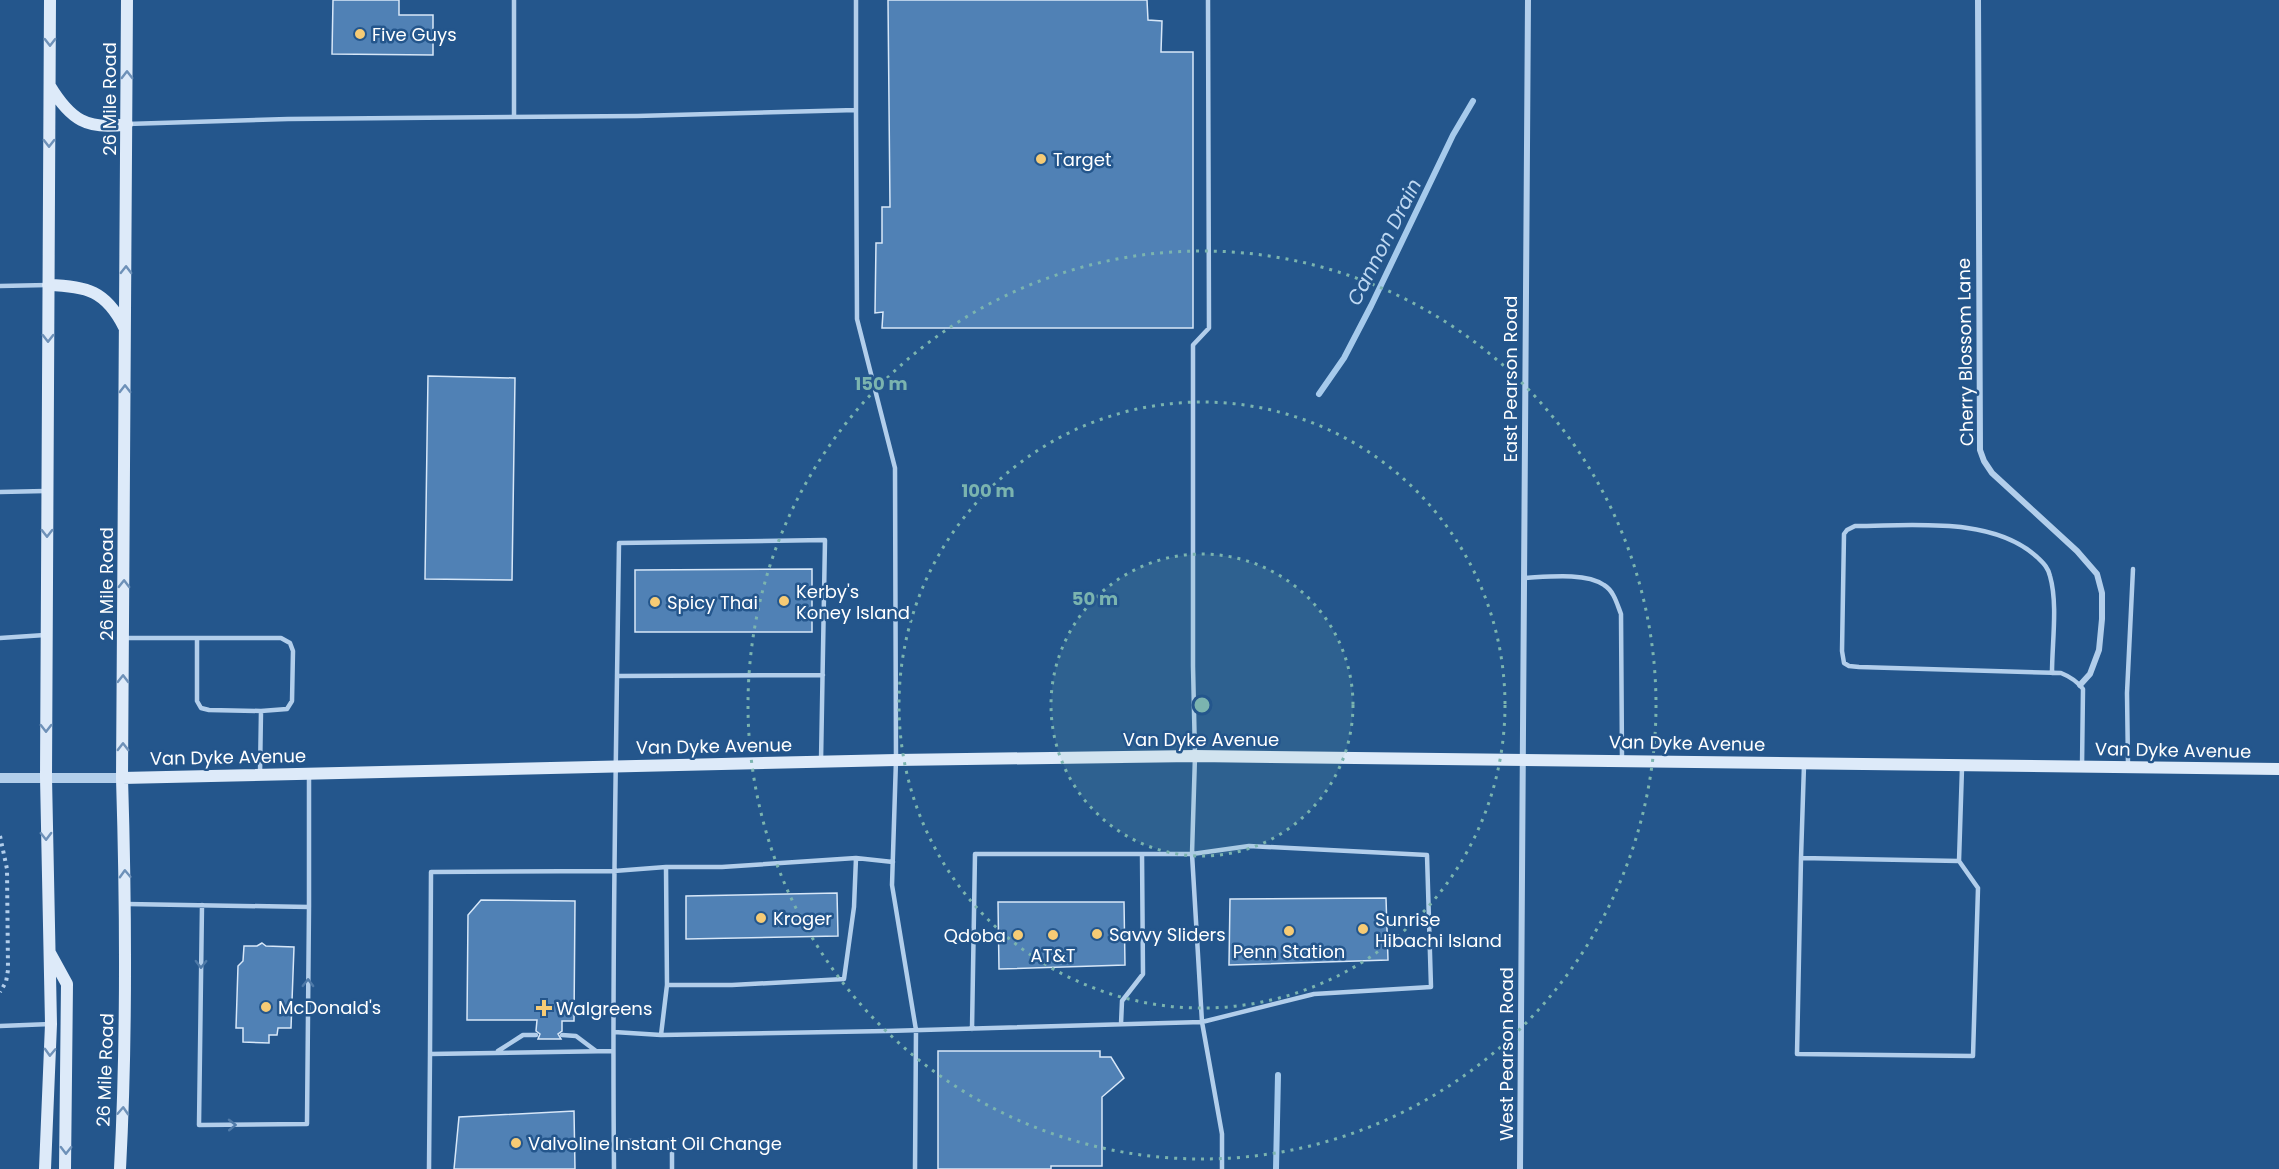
<svg xmlns="http://www.w3.org/2000/svg" width="2279" height="1169" font-family="Poppins,sans-serif">
  <style>
    .lines { fill: none; stroke-linecap: round; stroke-linejoin: round }
    .stream { stroke: #a6caec; stroke-width: 6 }
    .building { fill: #5081b5; stroke: #d7e7f8; stroke-width: 1.5 }
    .path { stroke: #b2ceeb; stroke-width: 4; stroke-dasharray: 3 4.5; stroke-linecap: butt }
    .service { stroke: #b2ceeb; stroke-width: 4.5 }
    .minor { stroke: #b2ceeb; stroke-width: 6 }
    .tertiary { stroke: #b2ceeb; stroke-width: 10 }
    .secondary { stroke: #ddeaf9; stroke-width: 12 }
    .oneway { stroke: #6e91b8 }
    .oneway2 { stroke: #4f7aa8 }
    .ring { fill: none; stroke: #7bb4af; stroke-width: 3; stroke-dasharray: 3 6 }
    .poi-dot { fill: #f6cb75; stroke: #24568c; stroke-width: 2 }
    .labels { text-anchor: middle; dominant-baseline: central; stroke-width: 5; stroke-linejoin: round; paint-order: stroke }
    .poi-label { font-size: 18px; fill: #fff; stroke: #24568c; text-anchor: start }
    .street-label { font-size: 18px; fill: #fff; stroke: #24568c }
    .water-label { font-size: 20px; font-style: italic; fill: #bed8f2; stroke: #24568c }
    .centre { fill: #7bb4af; stroke: #24568c; stroke-width: 3 }
    .ring-label { font-size: 18px; text-anchor: middle; font-weight: bold; fill: #7bb4af; stroke: #24568c; stroke-width: 5; stroke-linejoin: round; paint-order: stroke }
  </style>
  <rect width="100%" height="100%" fill="#24568c"/>
  <g class="lines">
    <path class="stream" d="M 1319,394 L 1344,358 L 1371,306 L 1453,135 L 1473,101
      M 1276,1169 L 1278,1075"/>
  </g>
  <path class="building" d="M 333,0 L 399,0 L 399,15 L 433,15 L 433,55 L 332,54 Z
    M 888,0 L 1147,0 L 1148,20 L 1162,21 L 1161,52 L 1193,52 L 1193,328 L 882,328 L 883,312 L 875,313 L 876,243 L 882,243 L 882,207 L 890,207 Z
    M 428,376 L 515,378 L 512,580 L 425,579 Z
    M 812,569 L 812,632 L 635,632 L 635,570 Z
    M 837,893 L 838,936 L 686,939 L 686,896 Z
    M 1386,898 L 1388,960 L 1229,965 L 1230,899 Z
    M 481,900 L 575,901 L 574,1021 L 562,1021 L 562,1031 L 558,1034 L 561,1039 L 538,1039 L 540,1034 L 536,1031 L 537,1020 L 467,1020 L 468,915 Z
    M 998,902 L 1124,902 L 1125,965 L 999,969 Z
    M 262,943 L 266,946 L 294,947 L 291,1028 L 278,1028 L 277,1035 L 269,1035 L 269,1043 L 243,1042 L 243,1028 L 236,1028 L 238,966 L 243,961 L 244,946 L 257,946 Z
    M 938,1051 L 1100,1051 L 1100,1057 L 1111,1057 L 1124,1078 L 1102,1097 L 1102,1166 L 1051,1166 L 1051,1169 L 938,1169 Z
    M 574,1111 L 575,1169 L 454,1169 L 459,1117 Z"/>
  <g class="lines">
    <path class="path" d="M 0,836 L 7,869 L 8,970 L 6,982 L 0,992"/>
    <path class="service" d="M 1208,0 L 1209,328 L 1193,345 L 1193,666 L 1195,756 L 1192,854 L 1249,846 L 1427,855 L 1431,987 L 1314,994 L 1202,1022 L 1222,1134 L 1222,1169
      M 856,110 L 856,0
      M 514,117 L 514,0
      M 127,124 L 288,119 L 637,116 L 856,110 L 857,319 L 895,468 L 896,760 L 892,885 L 916,1030 L 915,1169
      M 0,286 L 48,285
      M 0,492 L 45,491
      M 1524,578 C 1546,577 1585,572 1604,585 C 1614,591 1617,604 1621,614 L 1622,760
      M 0,638 L 45,635
      M 125,638 L 281,638 L 290,643 L 293,651 L 292,701 L 287,709 L 261,711 L 260,774
      M 197,638 L 197,701 L 201,708 L 209,710 L 261,711
      M 2052,673 C 2052,643 2058,604 2050,576 C 2048,567 2043,563 2037,557 C 1992,516 1912,526 1855,526 L 1847,530 L 1844,534 L 1842,651 L 1844,663 L 1849,666 L 1859,667 L 2061,673 C 2071,677 2077,681 2083,689 L 2082,767
      M 617,676 L 823,675
      M 2128,765 L 2127,693 L 2133,569
      M 1801,858 L 1804,765
      M 1959,861 L 1978,888 L 1973,1056 L 1797,1054 L 1801,858 L 1959,861 L 1962,768
      M 127,904 L 309,907 L 309,776
      M 202,905 L 199,1125 L 307,1124 L 309,907
      M 667,985 L 732,985 L 844,979 L 854,907 L 856,858
      M 1121,1024 L 1122,1001 L 1143,974 L 1142,854
      M 0,1026 L 51,1024
      M 614,1032 L 661,1035 L 887,1031 L 1202,1022 L 1192,854 L 975,854 L 972,1029
      M 562,1035 L 576,1036 L 596,1051
      M 661,1035 L 667,985 L 666,867
      M 498,1051 L 523,1035 L 536,1035
      M 613,1051 L 430,1054 L 431,872 L 614,871 L 666,867 L 722,867 L 856,858 L 893,862
      M 614,1141 L 672,1141 L 672,1169
      M 429,1169 L 430,1054
      M 614,1169 C 612,960 616,752 619,543 L 825,540 L 821,761"/>
    <path class="minor" d="M 1978,0 L 1980,450 L 1984,461 L 1992,473 L 2077,551 L 2097,574 L 2102,593 L 2102,619 L 2099,650 L 2090,674 L 2080,685
      M 1520,1169 L 1528,0"/>
    <path class="tertiary" d="M 0,778 L 122,778"/>
    <path class="secondary" d="M 50,86 C 70,119 87,131 127,124
      M 48,285 C 87,286 106,291 124,327
      M 122,778 L 896,760 L 1195,756 L 2279,769
      M 50,953 L 67,984 L 65,1169
      M 45,1169 L 51,1024 L 46,777 L 50,0
      M 120,1169 C 127,1038 126,908 122,778 L 127,0"/>
  </g>
  <defs><path id="oneway-chevron" d="M-2-3.5L2.5 0L-2 3.5" fill="none" stroke-width="1.6" stroke-linecap="round" stroke-linejoin="round" transform="scale(1.5)"/></defs>
  <g class="oneway">
    <use href="#oneway-chevron" transform="translate(50 42) rotate(90)"/>
    <use href="#oneway-chevron" transform="translate(127 75) rotate(-90)"/>
    <use href="#oneway-chevron" transform="translate(49 143) rotate(90)"/>
    <use href="#oneway-chevron" transform="translate(126 270) rotate(-89)"/>
    <use href="#oneway-chevron" transform="translate(48 338) rotate(90)"/>
    <use href="#oneway-chevron" transform="translate(125 389) rotate(-90)"/>
    <use href="#oneway-chevron" transform="translate(47 533) rotate(90)"/>
    <use href="#oneway-chevron" transform="translate(124 584) rotate(-89)"/>
    <use href="#oneway-chevron" transform="translate(123 679) rotate(-89)"/>
    <use href="#oneway-chevron" transform="translate(46 728) rotate(90)"/>
    <use href="#oneway-chevron" transform="translate(123 747) rotate(-90)"/>
    <use href="#oneway-chevron" transform="translate(46 836) rotate(89)"/>
    <use href="#oneway-chevron" transform="translate(125 874) rotate(-92)"/>
    <use href="#oneway-chevron" transform="translate(50 1052) rotate(92)"/>
    <use href="#oneway-chevron" transform="translate(123 1111) rotate(-87)"/>
    <use href="#oneway-chevron" transform="translate(66 1150) rotate(91)"/>
  </g>
  <g class="oneway2">
    <use href="#oneway-chevron" transform="translate(201 964) rotate(91)"/>
    <use href="#oneway-chevron" transform="translate(308 983) rotate(-89)"/>
    <use href="#oneway-chevron" transform="translate(232 1125) rotate(-1)"/>
  </g>
  <circle cx="1202" cy="705" r="151" fill="#7bb4af" fill-opacity=".12"/>
  <g class="ring">
    <circle cx="1202" cy="705" r="151"/>
    <circle cx="1202" cy="705" r="303"/>
    <circle cx="1202" cy="705" r="454"/>
  </g>
  <g class="poi-dot">
    <circle cx="360" cy="34" r="6"/>
    <circle cx="1041" cy="159" r="6"/>
    <circle cx="784" cy="601" r="6"/>
    <circle cx="655" cy="602" r="6"/>
    <circle cx="761" cy="918" r="6"/>
    <circle cx="1363" cy="929" r="6"/>
    <circle cx="1289" cy="931" r="6"/>
    <circle cx="1097" cy="934" r="6"/>
    <circle cx="1018" cy="935" r="6"/>
    <circle cx="1053" cy="935" r="6"/>
    <circle cx="266" cy="1007" r="6"/>
    <path d="M541 999h6v6h6v6h-6v6h-6v-6h-6v-6h6z"/>
    <circle cx="516" cy="1143" r="6"/>
  </g>
  <g class="labels">
    <g class="poi-label">
      <text x="372" y="34">Five Guys</text>
      <text x="1053" y="159">Target</text>
      <text x="796" y="591">Kerby's<tspan x="796" dy="21">Koney Island</tspan></text>
      <text x="667" y="602">Spicy Thai</text>
      <text x="773" y="918">Kroger</text>
      <text x="1375" y="919">Sunrise<tspan x="1375" dy="21">Hibachi Island</tspan></text>
      <text x="1109" y="934">Savvy Sliders</text>
      <text x="1006" y="935" text-anchor="end">Qdoba</text>
      <text x="1289" y="951" text-anchor="middle">Penn Station</text>
      <text x="1053" y="955" text-anchor="middle">AT&amp;T</text>
      <text x="278" y="1007">McDonald's</text>
      <text x="556" y="1008">Walgreens</text>
      <text x="528" y="1143">Valvoline Instant Oil Change</text>
    </g>
    <g class="street-label">
      <text transform="translate(109 99) rotate(-90)">26 Mile Road</text>
      <text transform="translate(1965 352) rotate(-91)">Cherry Blossom Lane</text>
      <text transform="translate(1510 379) rotate(-90)">East Pearson Road</text>
      <text transform="translate(106 584) rotate(-90)">26 Mile Road</text>
      <text x="1201" y="739">Van Dyke Avenue</text>
      <text transform="translate(1687 743) rotate(1)">Van Dyke Avenue</text>
      <text transform="translate(714 746) rotate(-1)">Van Dyke Avenue</text>
      <text transform="translate(2173 750) rotate(1)">Van Dyke Avenue</text>
      <text transform="translate(228 757) rotate(-1)">Van Dyke Avenue</text>
      <text transform="translate(1506 1054) rotate(-90)">West Pearson Road</text>
      <text transform="translate(105 1070) rotate(-88)">26 Mile Road</text>
    </g>
    <g class="water-label">
      <text transform="translate(1384 242) rotate(-63)">Cannon Drain</text>
    </g>
  </g>
  <circle cx="1202" cy="705" r="9" class="centre"/>
  <g class="ring-label">
    <text x="881" y="390">150 m</text>
    <text x="988" y="497">100 m</text>
    <text x="1095" y="605">50 m</text>
  </g>
</svg>
